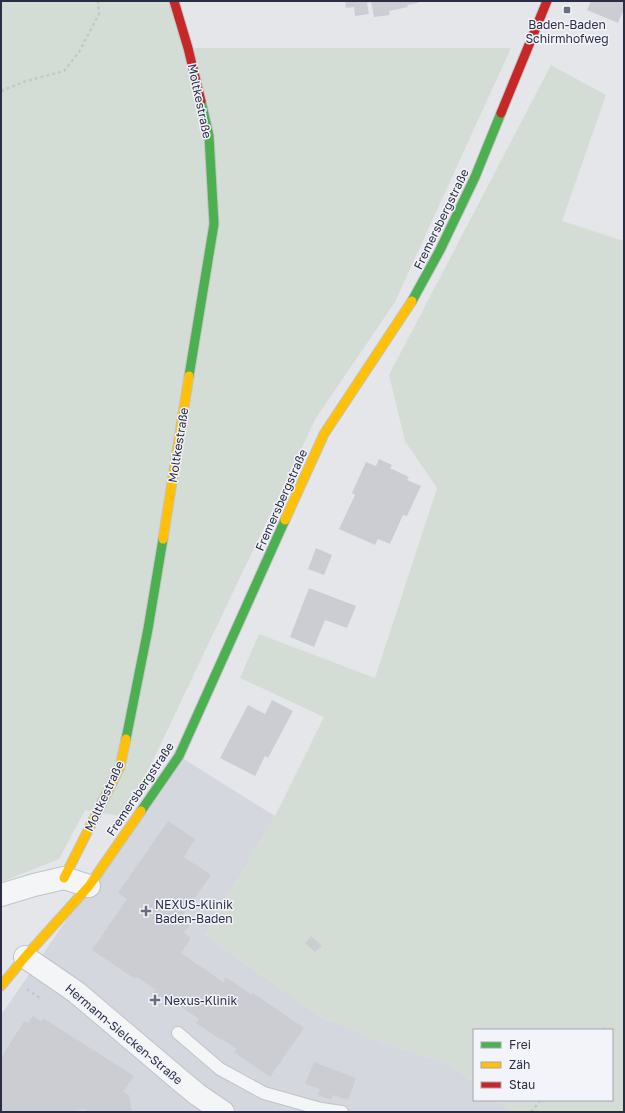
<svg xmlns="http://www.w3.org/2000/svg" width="625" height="1113" font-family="'Golos Text',sans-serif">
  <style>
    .built { fill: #d5d7df }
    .green { fill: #d3ddd5 }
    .building { fill: #cccdd2 }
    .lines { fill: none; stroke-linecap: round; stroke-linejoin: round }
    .lane-casing { stroke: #c2c3c8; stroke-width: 14 }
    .street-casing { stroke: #c2c3c8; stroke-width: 24 }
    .fast-casing { stroke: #c2c3c8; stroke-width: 11 }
    .slow-casing { stroke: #c2c3c8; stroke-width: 11 }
    .jam-casing { stroke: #c2c3c8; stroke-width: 11 }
    .path { stroke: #c6c7cd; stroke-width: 2.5; stroke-dasharray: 3 3; stroke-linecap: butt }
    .lane { stroke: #f4f5f7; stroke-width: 12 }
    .street { stroke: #f4f5f7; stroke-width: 22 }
    .fast { stroke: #4caf50; stroke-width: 9 }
    .slow { stroke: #ffc107; stroke-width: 9 }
    .jam { stroke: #c62828; stroke-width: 9 }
    .poi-dot { fill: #6b6e7f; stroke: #f3f4f9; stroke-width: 1.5 }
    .labels { text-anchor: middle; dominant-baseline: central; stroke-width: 3; stroke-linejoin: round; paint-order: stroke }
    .poi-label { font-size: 12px; fill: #2a2e45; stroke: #f3f4f9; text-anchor: start }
    .street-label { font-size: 12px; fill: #2a2e45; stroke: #f3f4f9 }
  </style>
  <rect width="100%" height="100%" fill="#e5e6ea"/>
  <path class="built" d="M 179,756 L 275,816 L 205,935 L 321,1017 L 387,1044 L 452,1065 L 474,1083 L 474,1100 L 496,1100 L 512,1112 L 1,1112 L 1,1015 Z"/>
  <path class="green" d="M 1,1 L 174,1 L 189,48 L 511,48 L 395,302 L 316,418 L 126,817 L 85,810 L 59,859 L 1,882 Z
    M 551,65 L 606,95 L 562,221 L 624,241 L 624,1112 L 512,1112 L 496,1100 L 612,1100 L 612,1030 L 474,1030 L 474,1083 L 452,1065 L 387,1044 L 321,1017 L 205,935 L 275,816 L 324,717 L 240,678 L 259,634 L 375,678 L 437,488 L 405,441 L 389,375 Z"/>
  <path class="building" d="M 345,1 L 418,1 L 418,3 L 407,5 L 408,7 L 389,11 L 390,15 L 374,17 L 371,2 L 367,3 L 369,14 L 355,16 L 354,7 L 346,8 Z
    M 591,1 L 624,1 L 624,9 L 618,23 L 587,10 Z
    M 379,459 L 392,465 L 390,468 L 409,477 L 407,480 L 421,486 L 407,516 L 403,515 L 390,544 L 378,539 L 375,545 L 339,529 L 355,495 L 352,493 L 366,462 L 376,466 Z
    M 316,548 L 332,555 L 324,575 L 308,569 Z
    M 309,588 L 356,606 L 347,628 L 325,620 L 314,647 L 290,637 Z
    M 272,700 L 293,711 L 268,758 L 265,756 L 255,776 L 220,758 L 248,705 L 265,714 Z
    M 168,821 L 195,839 L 184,857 L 211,875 L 180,919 L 190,925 L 184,933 L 191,938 L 181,953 L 223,982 L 226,977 L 252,995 L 253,993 L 304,1028 L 270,1077 L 234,1052 L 237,1049 L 222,1039 L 221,1040 L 196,1023 L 199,1019 L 165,996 L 159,1003 L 151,997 L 156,990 L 137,977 L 135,979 L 92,950 L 127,899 L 118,893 Z
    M 311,936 L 322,946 L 315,952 L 305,943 Z
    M 33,1016 L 41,1021 L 43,1018 L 134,1076 L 123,1092 L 129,1095 L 132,1112 L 88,1112 L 84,1109 L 71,1112 L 1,1112 L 1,1058 L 24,1021 L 28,1023 Z
    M 314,1062 L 356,1078 L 348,1100 L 333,1095 L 331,1100 L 318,1095 L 320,1089 L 305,1084 Z"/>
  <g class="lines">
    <defs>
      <path id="lane" d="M 178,1033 L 220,1069 L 264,1093 L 321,1109 L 342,1112"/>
      <path id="street" d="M 1,895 L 34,885 L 64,878 L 89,886
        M 25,957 L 76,992 L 181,1081 L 198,1095 L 223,1112"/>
      <path id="fast" d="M 412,301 L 440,250 L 475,177 L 501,113
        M 189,376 L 214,224 L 209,136 L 201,101
        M 126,739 L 148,629 L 163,539
        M 141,811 L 179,756 L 285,520"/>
      <path id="slow" d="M 285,520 L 324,434 L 412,301
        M 163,539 L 189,376
        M 64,878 L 120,767 L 126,739
        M 1,986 L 25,957 L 89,886 L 141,811"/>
      <path id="jam" d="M 174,1 L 188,48 L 201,101
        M 501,113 L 547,1"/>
    </defs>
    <use href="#lane" class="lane-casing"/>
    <use href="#street" class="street-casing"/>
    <use href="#fast" class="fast-casing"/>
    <use href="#slow" class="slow-casing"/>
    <use href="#jam" class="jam-casing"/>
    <path class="path" d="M 1,91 L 26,81 L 64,71 L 79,52 L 99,14 L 98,1
      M 27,989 L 41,999
      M 603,1030 L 607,1026
      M 531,1112 L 541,1100"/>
    <use href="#lane" class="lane"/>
    <use href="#street" class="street"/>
    <use href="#fast" class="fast"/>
    <use href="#slow" class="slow"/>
    <use href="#jam" class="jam"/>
  </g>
  <g class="poi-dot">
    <rect x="563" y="6" width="8" height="8" rx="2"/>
    <path d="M144 905h4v4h4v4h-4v4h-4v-4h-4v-4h4z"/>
    <path d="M153 994h4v4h4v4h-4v4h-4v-4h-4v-4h4z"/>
  </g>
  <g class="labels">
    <g class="poi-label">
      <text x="567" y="24" text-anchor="middle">Baden-Baden<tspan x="567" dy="14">Schirmhofweg</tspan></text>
      <text x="155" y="904">NEXUS-Klinik<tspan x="155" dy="14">Baden-Baden</tspan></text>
      <text x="164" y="1000">Nexus-Klinik</text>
    </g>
    <g class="street-label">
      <text transform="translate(200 101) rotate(78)">Moltkestraße</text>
      <text transform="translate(441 219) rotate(-64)">Fremersbergstraße</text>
      <text transform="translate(178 445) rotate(-81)">Moltkestraße</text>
      <text transform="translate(281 500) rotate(-66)">Fremersbergstraße</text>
      <text transform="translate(140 789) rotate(-56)">Fremersbergstraße</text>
      <text transform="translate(104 796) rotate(-65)">Moltkestraße</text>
      <text transform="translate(124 1034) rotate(40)">Hermann-Sielcken-Straße</text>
    </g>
  </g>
  <rect width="625" height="1113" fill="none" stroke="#2a2e45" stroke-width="4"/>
  <rect x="473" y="1029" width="140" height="72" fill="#f3f4f9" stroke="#a3a5b1"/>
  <rect x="481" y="1042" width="20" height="6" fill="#4caf50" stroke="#a3a5b1"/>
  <text x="509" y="1049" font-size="12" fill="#2a2e45">Frei</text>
  <rect x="481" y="1062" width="20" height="6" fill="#ffc107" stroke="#a3a5b1"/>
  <text x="509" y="1069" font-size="12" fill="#2a2e45">Zäh</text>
  <rect x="481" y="1082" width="20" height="6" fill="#c62828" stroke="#a3a5b1"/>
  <text x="509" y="1089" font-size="12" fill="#2a2e45">Stau</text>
</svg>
